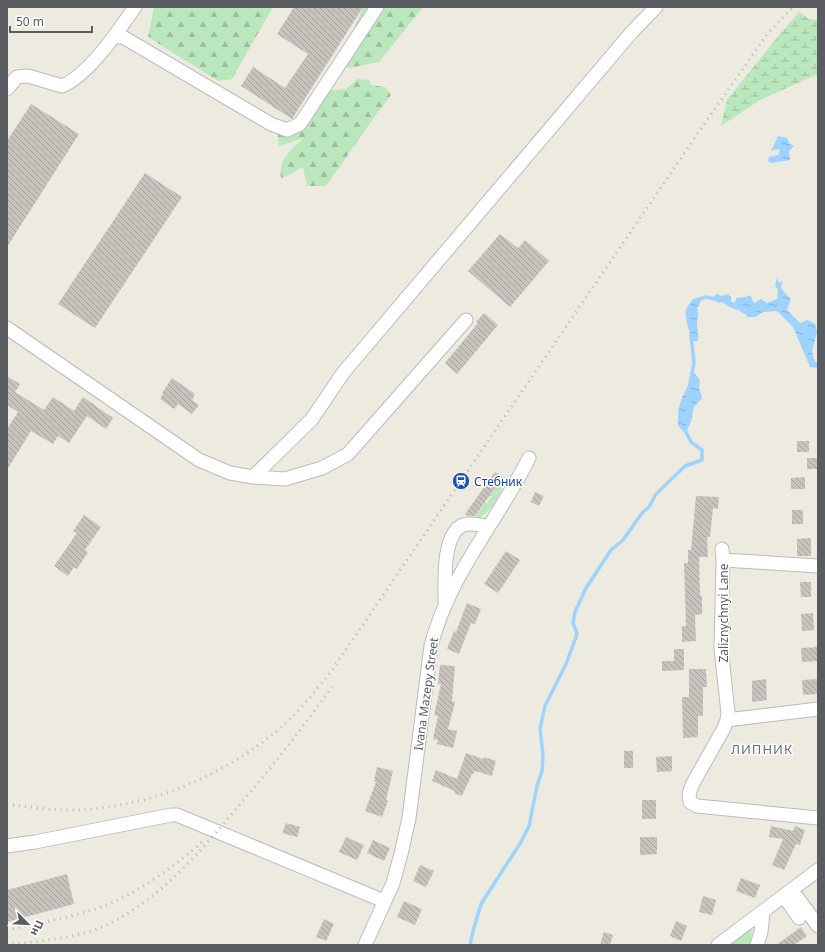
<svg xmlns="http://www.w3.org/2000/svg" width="825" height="952" font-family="'Noto Sans',sans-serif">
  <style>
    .grass { fill: #bbe7bc }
    .forest { fill: url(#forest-firs) }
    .wetland { fill: url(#wetland-marsh) }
    .water { fill: url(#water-ripples) }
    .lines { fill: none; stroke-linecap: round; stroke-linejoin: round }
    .stream { stroke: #9ed2ff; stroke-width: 3.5 }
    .building { fill: url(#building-back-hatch) }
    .minor-casing { stroke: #b8bbc0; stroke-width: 15 }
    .minor { stroke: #fff; stroke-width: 13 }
    .rail { stroke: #b4b5b5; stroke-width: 3; stroke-dasharray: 1 5; stroke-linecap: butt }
    .labels { text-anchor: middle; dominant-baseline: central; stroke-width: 3; stroke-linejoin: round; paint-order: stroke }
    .transit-label { font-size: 12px; fill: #164399; stroke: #fff; text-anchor: start }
    .street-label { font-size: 12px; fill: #595d62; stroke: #fff }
    .neighbourhood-label { font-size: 13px; letter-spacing: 1px; fill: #6a6f74; stroke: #fff }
  </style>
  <defs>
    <pattern id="forest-firs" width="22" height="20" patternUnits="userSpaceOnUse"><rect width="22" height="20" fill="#bbe7bc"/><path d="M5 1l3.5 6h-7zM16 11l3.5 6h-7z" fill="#9bbe9c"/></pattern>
    <pattern id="wetland-marsh" width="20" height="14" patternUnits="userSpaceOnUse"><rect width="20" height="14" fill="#bbe7bc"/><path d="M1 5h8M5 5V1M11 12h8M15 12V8" fill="none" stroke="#9bbe9c"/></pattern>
    <pattern id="water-ripples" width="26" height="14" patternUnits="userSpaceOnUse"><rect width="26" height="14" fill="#9ed2ff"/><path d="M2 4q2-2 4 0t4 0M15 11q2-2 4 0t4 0" fill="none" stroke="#84aed2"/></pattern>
    <pattern id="building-back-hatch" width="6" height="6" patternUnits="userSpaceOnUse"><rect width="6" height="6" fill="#c8c4bd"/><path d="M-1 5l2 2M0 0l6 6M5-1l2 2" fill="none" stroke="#a5a29d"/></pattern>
  </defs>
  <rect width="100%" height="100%" fill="#edebe0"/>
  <path class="grass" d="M 503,477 C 506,491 487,519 473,520 L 485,503 L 487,503 L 491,497 L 490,496 Z
    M 752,927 L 751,940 L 749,945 L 729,945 Z"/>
  <path class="forest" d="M 154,7 L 273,7 L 232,79 L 218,81 L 148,37 Z
    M 363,7 L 423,7 L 379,62 L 349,68 L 341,62 Z
    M 357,79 L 369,80 L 371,85 L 385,87 L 391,95 L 376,115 L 326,186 L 307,186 L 303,167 L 281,179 C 278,160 291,149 304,138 L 279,146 L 277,127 L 309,116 L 322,91 L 346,89 Z"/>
  <path class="wetland" d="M 799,12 L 809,19 L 818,20 L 818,74 L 760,100 L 721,126 L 727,100 L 775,40 Z"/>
  <path class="water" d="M 778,136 L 787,138 L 790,144 L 794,146 L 789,151 L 790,160 L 771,163 L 768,161 L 769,157 L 778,155 L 780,150 L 777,149 L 771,151 Z
    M 777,278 L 779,283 L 783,281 L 781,287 L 784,292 L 791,299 L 787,310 L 800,323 L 807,320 L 815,324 L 817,332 L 812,352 L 815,362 L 818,363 L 818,368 L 810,367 L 793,327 L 777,311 L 763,312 L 755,317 L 748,317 C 741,309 730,309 722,302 L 718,303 L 714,296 L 717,294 L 722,296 L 728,294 L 731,297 L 731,301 L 734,303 L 737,298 L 746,297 L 750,295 L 754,303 L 761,299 L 767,303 L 777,299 L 778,290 L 775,286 Z
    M 700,297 L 701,301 L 697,308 C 700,317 697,316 697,324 C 697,330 699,335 698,341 L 692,341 C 690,333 684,317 686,310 C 687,306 691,302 693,299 Z
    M 694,373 L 700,380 L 699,387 L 702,398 L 694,407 L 691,422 L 687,430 L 687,434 C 685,432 682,431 680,428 C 677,425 678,421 678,416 C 679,397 688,389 694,373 Z"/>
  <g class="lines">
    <path class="stream" d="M 697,300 L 706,297 L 719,300
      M 689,388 L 694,363 L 691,335
      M 470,945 L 473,931 L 481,904 L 521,842 L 529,826 L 537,786 L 542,771 L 543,754 L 540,729 L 545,706 L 566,664 L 576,637 L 577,633 L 573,623 L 575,612 L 586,588 L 611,550 L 623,540 L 642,513 L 649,507 L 656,494 L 685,466 L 702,460 L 702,450 L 691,442 L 685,430"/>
  </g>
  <path class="building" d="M 294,7 L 363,7 L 292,119 L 241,86 L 253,67 L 285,88 L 308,54 L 277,34 Z
    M 31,104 L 79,134 L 7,247 L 7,141 Z
    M 145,173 L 182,197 L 95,328 L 58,304 Z
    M 500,234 L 518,248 L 525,240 L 549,261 L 510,307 L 468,271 Z
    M 484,313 L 498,325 L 457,374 L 445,363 L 478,323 L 476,322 Z
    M 7,376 L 20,384 L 15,392 L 44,410 L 53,397 L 74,411 L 83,397 L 113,418 L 106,429 L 87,416 L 69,443 L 58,436 L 53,444 L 31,431 L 7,470 L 7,429 L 18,412 L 7,405 Z
    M 172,378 L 195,394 L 192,400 L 199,405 L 192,414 L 178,404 L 174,409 L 160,399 L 163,394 L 162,393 Z
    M 797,441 L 809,441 L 809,452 L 797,452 Z
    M 807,458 L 818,458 L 818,469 L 807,469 Z
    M 495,472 L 503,477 L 475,516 L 468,516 L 465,514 Z
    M 805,477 L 805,489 L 791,489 L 791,478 Z
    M 535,492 L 544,496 L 539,506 L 531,502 Z
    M 696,496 L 719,497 L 718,509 L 713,508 L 710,537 L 707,537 L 708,557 L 699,557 L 700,596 L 702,596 L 702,614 L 695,615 L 696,641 L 682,642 L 682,626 L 686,626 L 684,563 L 688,563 L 688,550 L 691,550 Z
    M 792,510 L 803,510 L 803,524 L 792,524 Z
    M 84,515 L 101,527 L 85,550 L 88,552 L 77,569 L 74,567 L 68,576 L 54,566 L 77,533 L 73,531 Z
    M 811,538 L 811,556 L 797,556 L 797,539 Z
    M 506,551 L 520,560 L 498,593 L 484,584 Z
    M 800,582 L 811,582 L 811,597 L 801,597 Z
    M 467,603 L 481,609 L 475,624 L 471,623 L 459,654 L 447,649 L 454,631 L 456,632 Z
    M 813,613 L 814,630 L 802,631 L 801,614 Z
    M 818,647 L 818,661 L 802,662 L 801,648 Z
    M 674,649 L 684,649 L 684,670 L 662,671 L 662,661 L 674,661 Z
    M 440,665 L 455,666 L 452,701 L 455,702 L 448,729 L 457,731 L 453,748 L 437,744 L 438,740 L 433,739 L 438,716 L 434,715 L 441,684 L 438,684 Z
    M 689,669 L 706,669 L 707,687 L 703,687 L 703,716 L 698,716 L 698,737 L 683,738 L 682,697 L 689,697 Z
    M 766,679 L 767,700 L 752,702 L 752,681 Z
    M 818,679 L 818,694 L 803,695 L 802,680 Z
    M 624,751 L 633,751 L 633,768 L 624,768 Z
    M 466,753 L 483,759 L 484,757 L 496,761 L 492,776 L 475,771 L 473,774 L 472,774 L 462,796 L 454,793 L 455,791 L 432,781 L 436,770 L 457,779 Z
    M 672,756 L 672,771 L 657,772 L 656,757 Z
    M 377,767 L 393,771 L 386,800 L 388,801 L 382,817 L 365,811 L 376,782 L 374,781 Z
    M 642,800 L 656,800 L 656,819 L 642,819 Z
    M 286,823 L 300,827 L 297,837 L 282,833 Z
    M 771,826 L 793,831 L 795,826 L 805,830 L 800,845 L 796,844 L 784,870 L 772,865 L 783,839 L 769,837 Z
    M 346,837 L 364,845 L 357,860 L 339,852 Z
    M 640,837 L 657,837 L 657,854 L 640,855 Z
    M 373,840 L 390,848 L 384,861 L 367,853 Z
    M 420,865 L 434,871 L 426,887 L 413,881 Z
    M 67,874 L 74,904 L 7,922 L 7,890 Z
    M 741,878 L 760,885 L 755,898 L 736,891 Z
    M 703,896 L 716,900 L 712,915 L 699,912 Z
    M 404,901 L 422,909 L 415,925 L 397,917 Z
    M 324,919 L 334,924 L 326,941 L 316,937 Z
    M 676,921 L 687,926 L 681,941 L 670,936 Z
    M 801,927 L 807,936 L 794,945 L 776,945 Z
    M 604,932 L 613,935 L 610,945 L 600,945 Z"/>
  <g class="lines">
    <defs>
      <path id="minor" d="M 114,37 L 123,37 L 271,124 L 287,130 L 300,124 L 377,7
        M 7,89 L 17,77 L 28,76 L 62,86 C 89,75 118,31 135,7
        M 7,328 L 199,460 L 230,473 L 253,477 L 312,419 L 343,373 L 631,33 L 656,7
        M 253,477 L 285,479 L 322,468 L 348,454 L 466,320
        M 722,549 L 723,560 L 721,648 L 728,713 L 727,720 L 724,728 L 692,785 L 689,794 L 690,802 L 697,806 L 818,818
        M 723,560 L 818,566
        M 445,601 C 445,582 442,534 463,525 C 470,523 481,525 488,527
        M 727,720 L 818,709
        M 7,846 L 35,842 L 171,815 L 177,815 L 384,901
        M 792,890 L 818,926
        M 784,896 L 799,918
        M 365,945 L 393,883 L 401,854 L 409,818 L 431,646 C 449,575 497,522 529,458
        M 718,945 L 818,870
        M 757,945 L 761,932 L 763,912"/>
    </defs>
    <use href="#minor" class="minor-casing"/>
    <use href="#minor" class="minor"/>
    <path class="rail" d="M 7,804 C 28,807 49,810 70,810 C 143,809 215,780 272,735 C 294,718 312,695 330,673 L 696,136 L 768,33 L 793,7
      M 7,930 C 36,924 65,918 93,910 C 133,897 173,868 204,840
      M 7,945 C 38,941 72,939 102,927 C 160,901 201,851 241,803 C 273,766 303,727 332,687"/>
  </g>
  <defs>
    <symbol id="station-disc" viewBox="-11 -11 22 22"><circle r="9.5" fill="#1a4fb4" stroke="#fff"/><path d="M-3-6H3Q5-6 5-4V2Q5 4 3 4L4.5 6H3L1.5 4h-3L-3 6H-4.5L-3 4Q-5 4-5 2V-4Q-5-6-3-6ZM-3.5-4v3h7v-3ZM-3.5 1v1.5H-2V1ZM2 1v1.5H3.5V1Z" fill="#fff"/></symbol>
  </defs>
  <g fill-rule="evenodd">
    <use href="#station-disc" x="451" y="471" width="20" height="20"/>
  </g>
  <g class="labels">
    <g class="transit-label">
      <text x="474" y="481">Стебник</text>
    </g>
    <g class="street-label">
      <text transform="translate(723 613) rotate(-90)">Zaliznychnyi Lane</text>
      <text transform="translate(426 694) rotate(-82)">Ivana Mazepy Street</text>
    </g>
    <g class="neighbourhood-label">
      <text x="762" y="749">ЛИПНИК</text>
    </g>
  </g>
  <rect width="825" height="952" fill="none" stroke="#595d62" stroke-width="16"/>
  <g transform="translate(28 924) rotate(114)" stroke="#ffffff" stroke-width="3" paint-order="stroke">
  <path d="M0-3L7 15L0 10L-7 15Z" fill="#595d62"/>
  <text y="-6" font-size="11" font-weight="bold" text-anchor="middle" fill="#595d62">Пн</text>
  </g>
  <path d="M10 26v6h82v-6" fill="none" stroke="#595d62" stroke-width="2"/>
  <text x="16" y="26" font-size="12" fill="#595d62" stroke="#ffffff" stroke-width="3" paint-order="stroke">50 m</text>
</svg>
